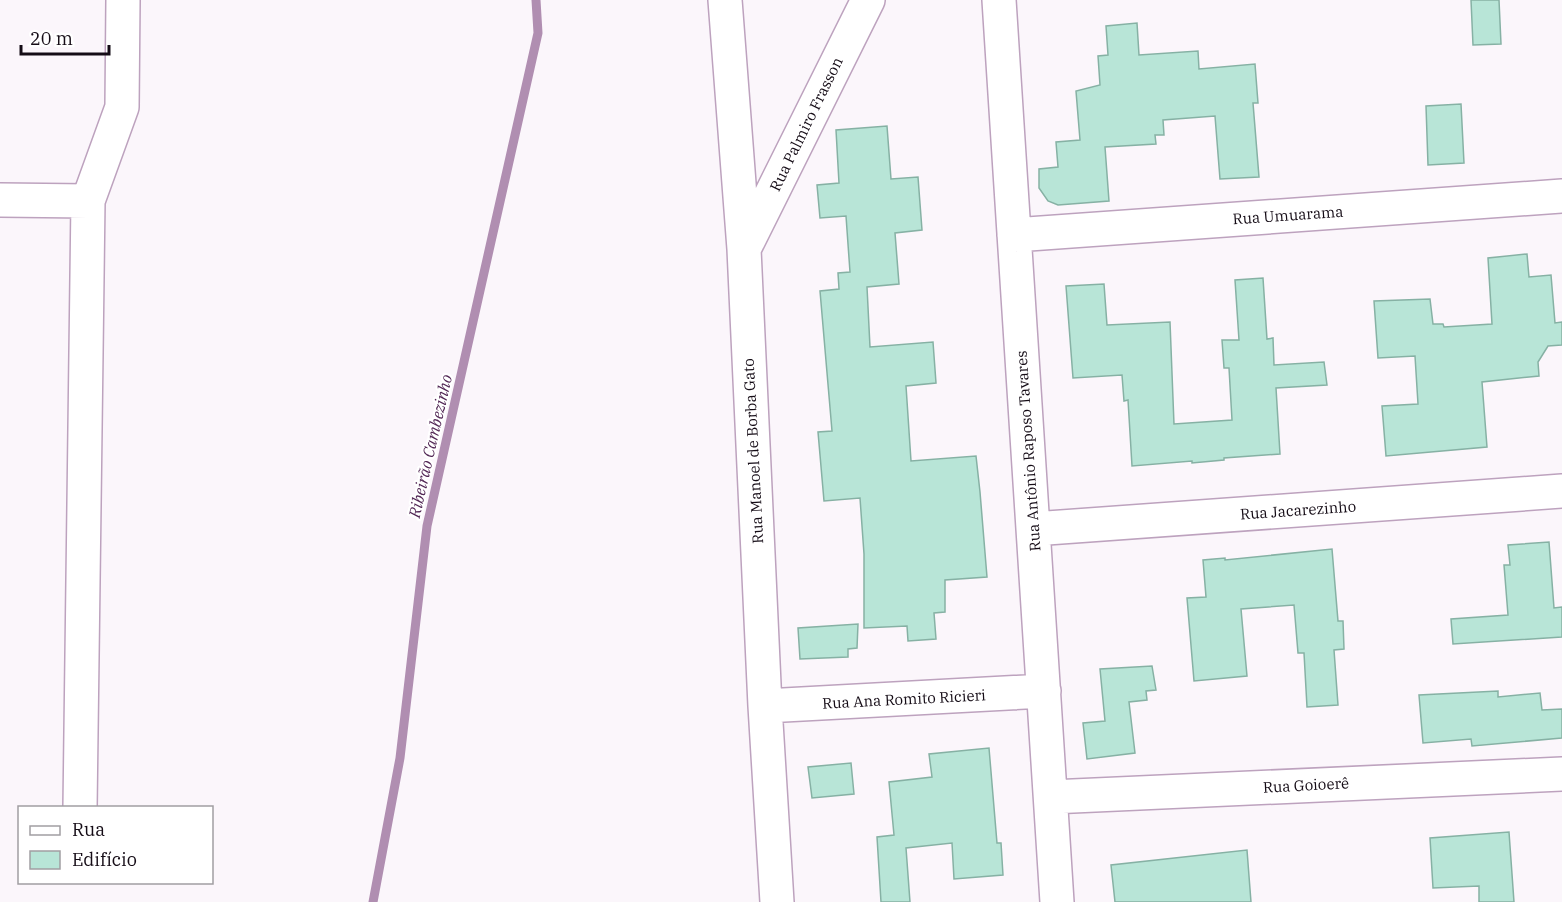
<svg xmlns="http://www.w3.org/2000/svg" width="1562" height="902" font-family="'IBM Plex Serif',serif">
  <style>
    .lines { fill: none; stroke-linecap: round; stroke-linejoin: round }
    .stream { stroke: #b08eb1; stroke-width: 9 }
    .building { fill: #b8e5d7; stroke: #86b1a4; stroke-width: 1.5 }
    .minor-casing { stroke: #bda2be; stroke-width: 36 }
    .minor { stroke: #fff; stroke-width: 33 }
    .labels { text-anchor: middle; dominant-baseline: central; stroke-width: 4.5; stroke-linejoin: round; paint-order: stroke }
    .street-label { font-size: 15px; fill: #150c16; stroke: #fff }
    .water-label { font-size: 16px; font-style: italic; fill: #522755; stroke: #fff }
  </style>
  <rect width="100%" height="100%" fill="#fbf6fb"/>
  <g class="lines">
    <path class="stream" d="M 373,902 L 400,758 L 427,526 L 538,33 L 536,0"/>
  </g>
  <path class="building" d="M 1471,0 L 1499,0 L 1501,44 L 1473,45 Z
    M 1137,23 L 1139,55 L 1198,51 L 1199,69 L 1255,64 L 1258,103 L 1253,103 L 1259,177 L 1220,179 L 1215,116 L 1163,120 L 1164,135 L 1155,135 L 1156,144 L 1105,147 L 1109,201 L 1058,205 L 1048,201 L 1039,188 L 1039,169 L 1058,167 L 1056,142 L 1080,140 L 1076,91 L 1100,85 L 1098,56 L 1108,55 L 1106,26 Z
    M 1461,104 L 1464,163 L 1428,165 L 1426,106 Z
    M 887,126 L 891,179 L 918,177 L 922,230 L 895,233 L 899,284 L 867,287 L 870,347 L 933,342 L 936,383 L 906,386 L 911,461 L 976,456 L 980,492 L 987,577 L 945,580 L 945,612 L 934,613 L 936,639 L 908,641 L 907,626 L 864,628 L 864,554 L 860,498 L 824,501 L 818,432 L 832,431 L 820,291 L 839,289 L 838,273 L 850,272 L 846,216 L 820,218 L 817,185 L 839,183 L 836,130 Z
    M 1527,254 L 1529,277 L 1551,275 L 1555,323 L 1562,322 L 1562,345 L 1548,346 L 1538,362 L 1539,376 L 1482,382 L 1487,447 L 1386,456 L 1382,406 L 1418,404 L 1415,356 L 1378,358 L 1374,301 L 1430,299 L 1433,324 L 1443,324 L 1444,327 L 1492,324 L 1488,258 Z
    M 1263,278 L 1267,339 L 1273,338 L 1274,365 L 1324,362 L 1327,385 L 1276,388 L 1280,454 L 1224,458 L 1224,460 L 1192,463 L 1192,461 L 1132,466 L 1128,400 L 1124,401 L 1122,375 L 1073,378 L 1066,286 L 1104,284 L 1107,325 L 1170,322 L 1174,424 L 1232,420 L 1229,368 L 1224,368 L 1222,340 L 1239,340 L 1235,280 Z
    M 1549,542 L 1554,608 L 1562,607 L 1562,637 L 1453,644 L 1451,619 L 1508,615 L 1504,565 L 1510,565 L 1508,545 Z
    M 1332,549 L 1338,621 L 1343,621 L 1344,649 L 1334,650 L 1338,705 L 1307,707 L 1304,653 L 1298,653 L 1294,605 L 1241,609 L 1247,676 L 1194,681 L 1187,598 L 1206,597 L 1203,560 L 1225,558 L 1225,560 Z
    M 858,624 L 857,648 L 848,649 L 848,657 L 800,659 L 798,628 Z
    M 1152,666 L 1156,690 L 1146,691 L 1147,700 L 1129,702 L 1135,753 L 1087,759 L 1083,723 L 1105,721 L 1100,669 Z
    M 1498,691 L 1498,697 L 1540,693 L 1542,710 L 1562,709 L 1562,738 L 1472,746 L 1471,739 L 1423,743 L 1419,695 Z
    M 989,748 L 997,843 L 1001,843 L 1003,875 L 954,879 L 952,843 L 906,848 L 910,902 L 881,902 L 877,837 L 894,835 L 889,782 L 932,777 L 929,754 Z
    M 851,763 L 854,794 L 812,798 L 808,767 Z
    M 1509,832 L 1514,902 L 1479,902 L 1479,886 L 1433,888 L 1430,838 Z
    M 1247,850 L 1251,902 L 1115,902 L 1111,865 Z"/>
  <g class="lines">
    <defs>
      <path id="minor" d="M 725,0 L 744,249 L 765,706 L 777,902
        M 999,0 L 1057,902
        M 0,200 L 88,201
        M 1014,235 L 1562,196
        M 745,247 L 868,0
        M 1033,529 L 1562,491
        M 765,706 L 1044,691
        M 1051,797 L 1562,774
        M 80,808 L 88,201 L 122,107 L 123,0"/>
    </defs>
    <use href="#minor" class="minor-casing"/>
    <use href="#minor" class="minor"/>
  </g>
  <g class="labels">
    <g class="street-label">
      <text transform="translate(806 124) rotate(-64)">Rua Palmiro Frasson</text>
      <text transform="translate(1288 215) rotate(-4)">Rua Umuarama</text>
      <text transform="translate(753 451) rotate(-93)">Rua Manoel de Borba Gato</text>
      <text transform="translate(1028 451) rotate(-94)">Rua Antônio Raposo Tavares</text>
      <text transform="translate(1298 510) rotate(-4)">Rua Jacarezinho</text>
      <text transform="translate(904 699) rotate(-3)">Rua Ana Romito Ricieri</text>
      <text transform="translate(1306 785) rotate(-3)">Rua Goioerê</text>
    </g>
    <g class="water-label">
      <text transform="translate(430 446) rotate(-77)">Ribeirão Cambezinho</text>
    </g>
  </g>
  <rect x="18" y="806" width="195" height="78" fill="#ffffff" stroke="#a19ea2" stroke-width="1.5"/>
  <rect x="30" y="826" width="30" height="9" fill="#ffffff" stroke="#a19ea2" stroke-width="1.5"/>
  <text x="72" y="836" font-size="18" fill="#150c16">Rua</text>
  <rect x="30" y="851" width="30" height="18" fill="#b8e5d7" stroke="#a19ea2" stroke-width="1.5"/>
  <text x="72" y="866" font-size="18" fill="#150c16">Edifício</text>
  <path d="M21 45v9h88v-9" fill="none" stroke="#150c16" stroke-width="3"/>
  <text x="30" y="45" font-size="18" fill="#150c16" stroke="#ffffff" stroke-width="4.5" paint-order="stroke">20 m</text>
</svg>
